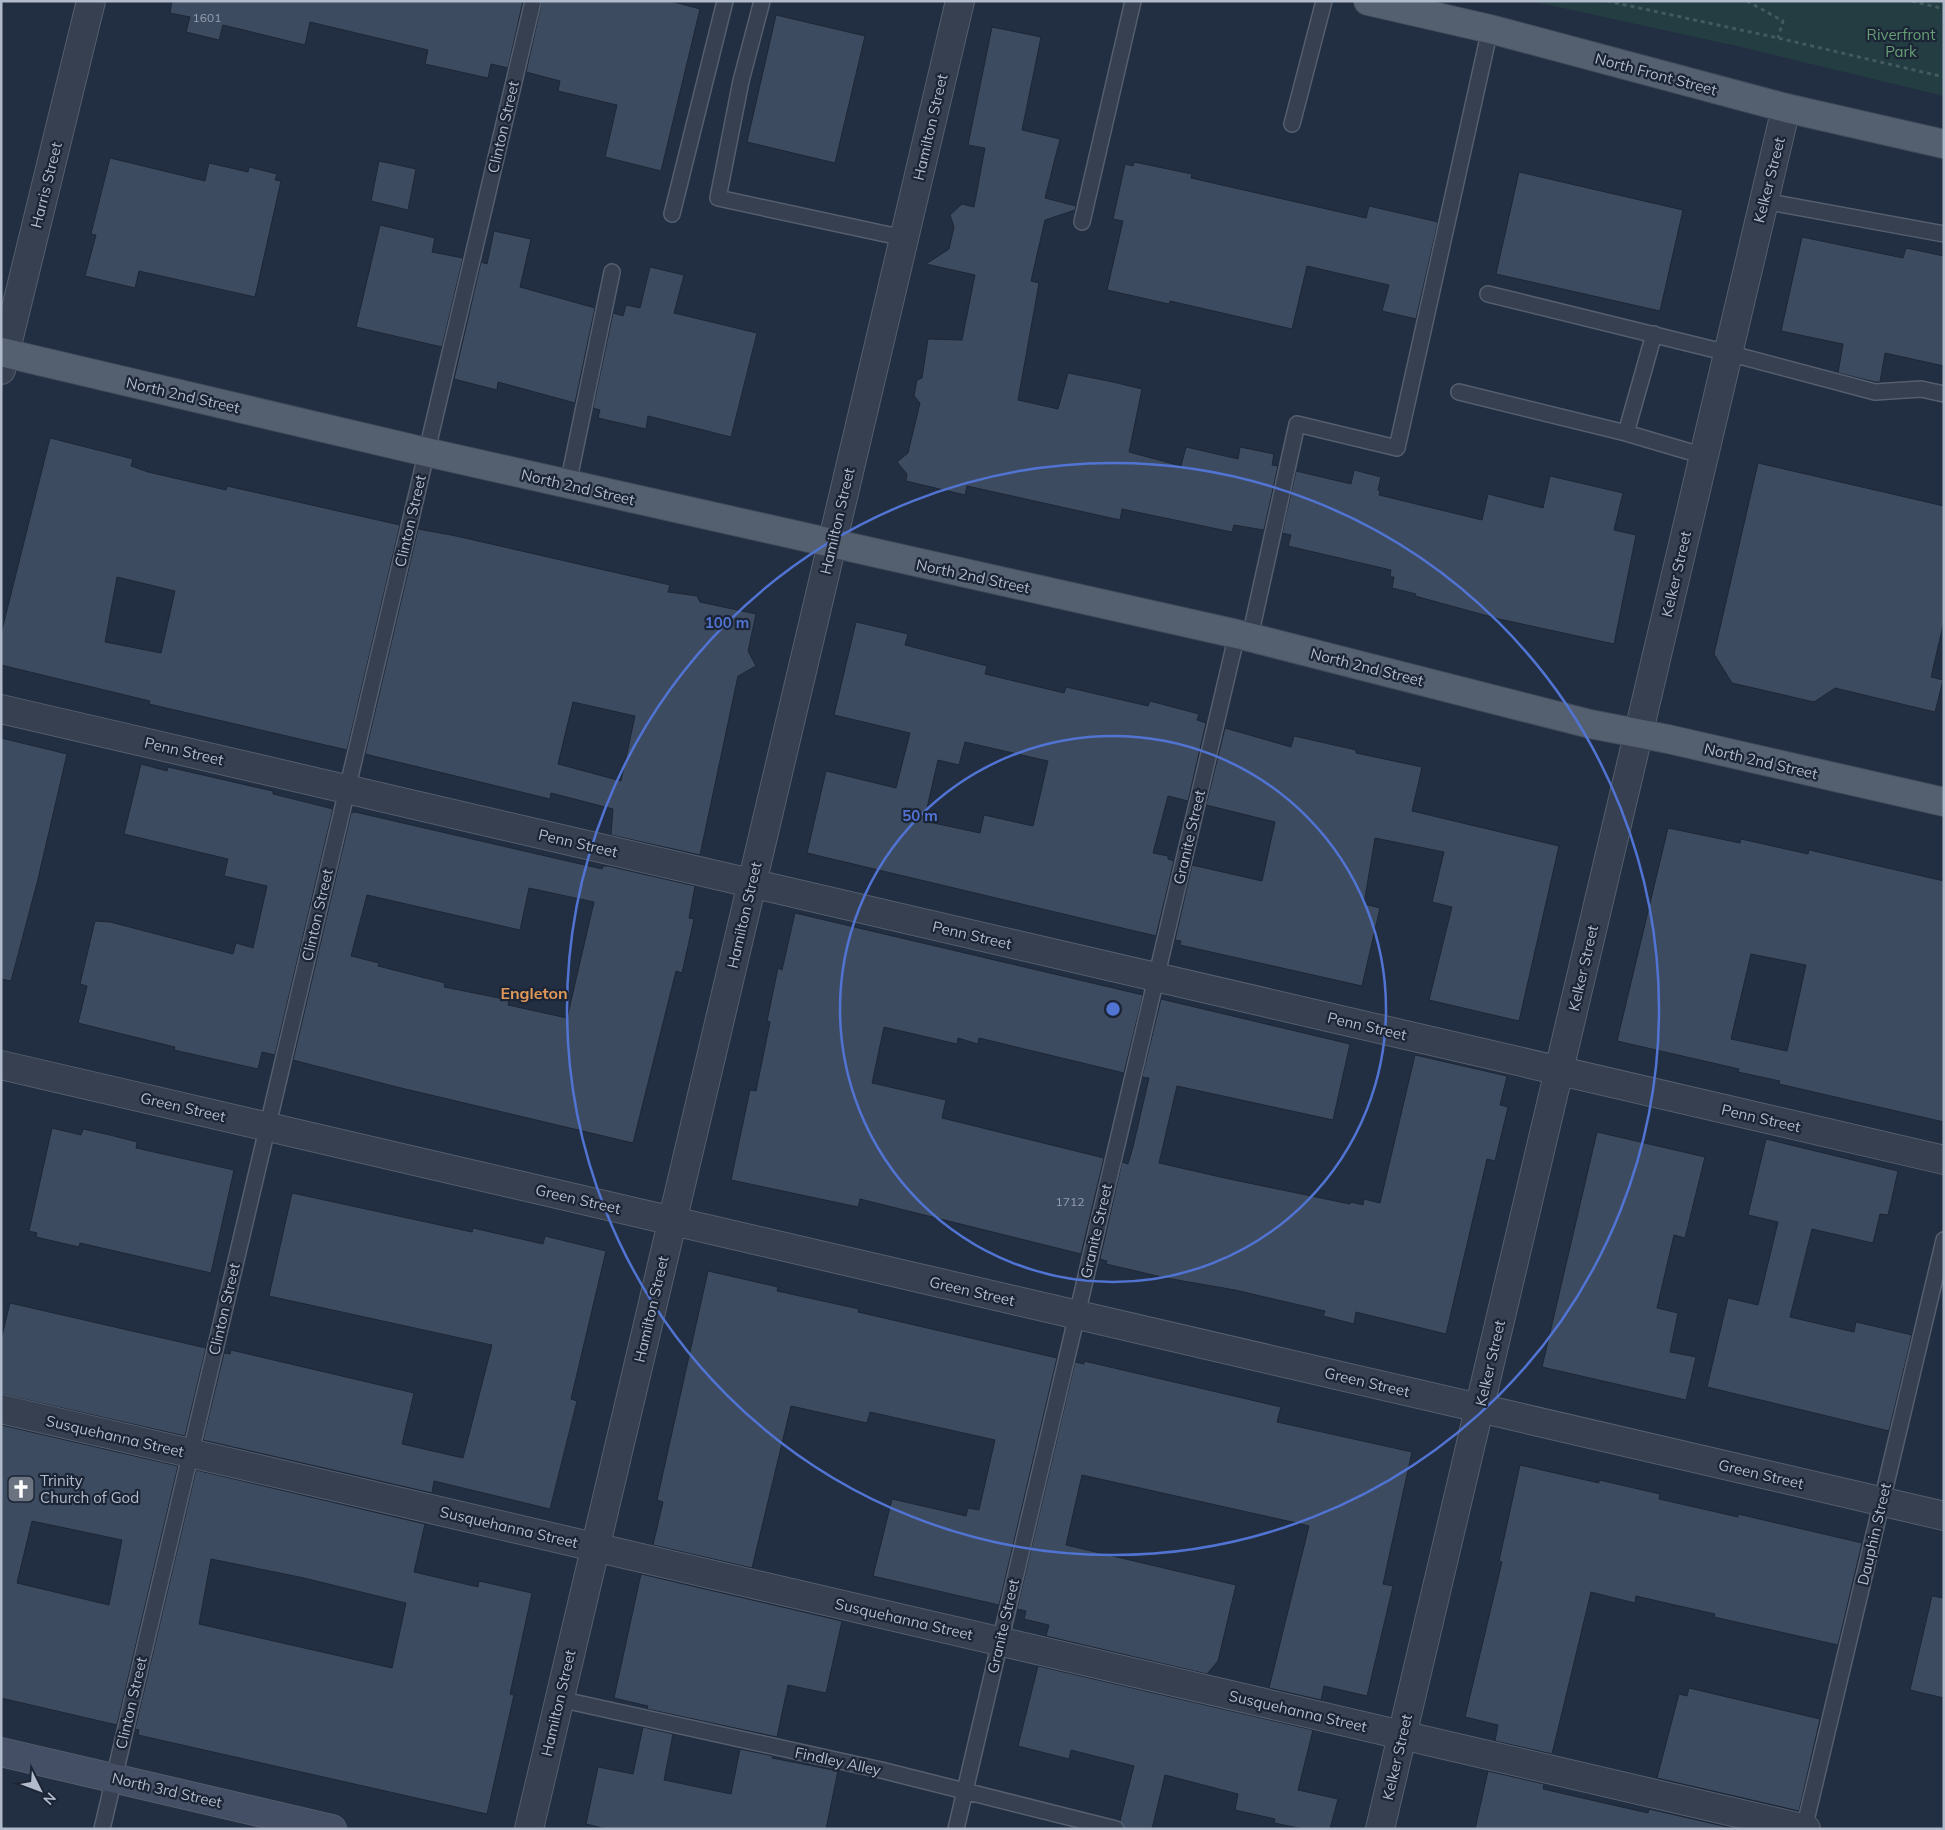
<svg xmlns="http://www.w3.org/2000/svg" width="1945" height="1830" font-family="Mulish,sans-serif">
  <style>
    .green { fill: #243d42 }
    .building { fill: #3d4b61; stroke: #1d2737; fill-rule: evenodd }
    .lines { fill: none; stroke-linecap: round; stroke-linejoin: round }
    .service-casing { stroke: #545e6e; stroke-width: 18 }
    .minor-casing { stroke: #545e6e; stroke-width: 30 }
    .secondary-casing { stroke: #545e6e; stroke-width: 30 }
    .primary-casing { stroke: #3f4959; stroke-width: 30 }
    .path { stroke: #425a5e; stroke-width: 3; stroke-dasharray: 4 4; stroke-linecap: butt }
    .service { stroke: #364050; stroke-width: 15 }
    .minor { stroke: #364050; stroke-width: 28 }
    .secondary { stroke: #444e64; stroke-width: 28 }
    .primary { stroke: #545f70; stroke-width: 28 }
    .ring { fill: none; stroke: #5174d3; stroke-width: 2.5 }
    .labels { text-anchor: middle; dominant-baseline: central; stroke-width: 4.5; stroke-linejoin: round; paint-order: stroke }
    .number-label { font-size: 12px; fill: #959fb0 }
    .park-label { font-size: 15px; fill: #679f76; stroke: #1b2535 }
    .street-label { font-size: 15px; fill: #b2bbcb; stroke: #1b2535 }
    .poi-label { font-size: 15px; fill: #b2bbcb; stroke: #1b2535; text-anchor: start }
    .neighbourhood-label { font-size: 16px; font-weight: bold; fill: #e09859; stroke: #1b2535 }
    .centre { fill: #5174d3; stroke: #1b2535; stroke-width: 2.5 }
    .ring-label { font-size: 15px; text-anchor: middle; font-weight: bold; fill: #5174d3; stroke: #1b2535; stroke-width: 4.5; stroke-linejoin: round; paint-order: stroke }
  </style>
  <rect width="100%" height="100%" fill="#222e41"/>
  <path class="green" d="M 1531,1 L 1944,1 L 1944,96 L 1741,47 Z"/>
  <path class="building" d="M 172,1 L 523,1 L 508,68 L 491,64 L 488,78 L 425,64 L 428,50 L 310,22 L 305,45 L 223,25 L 219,40 L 186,32 L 190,17 L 170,13 Z
    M 542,1 L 670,1 L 700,9 L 661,171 L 605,157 L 617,105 L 558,91 L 560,81 L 526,72 Z
    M 776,15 L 865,36 L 835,163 L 747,142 Z
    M 992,27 L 1041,37 L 1022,130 L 1060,139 L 1045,198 L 1076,206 L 1075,210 L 1045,220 L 1031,281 L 1039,283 L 1018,400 L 1058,409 L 1068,373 L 1113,382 L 1142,389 L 1129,452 L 1181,466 L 1186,447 L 1238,459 L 1240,447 L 1274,454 L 1272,465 L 1278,466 L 1264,530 L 1234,525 L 1232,532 L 1122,509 L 1120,520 L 967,486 L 965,495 L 906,481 L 907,474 L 897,462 L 908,453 L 920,403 L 914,396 L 917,380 L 922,378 L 928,339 L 962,340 L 975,275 L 926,264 L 949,249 L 954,227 L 950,215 L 962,204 L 974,207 L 985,148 L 968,145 Z
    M 110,158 L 205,181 L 209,163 L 248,172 L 249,167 L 277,174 L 275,180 L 281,181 L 255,297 L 139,271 L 135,288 L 85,276 L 96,235 L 91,234 Z
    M 379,161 L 416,169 L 408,210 L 371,201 Z
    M 1134,162 L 1192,174 L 1191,178 L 1366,218 L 1369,206 L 1438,222 L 1416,319 L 1382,311 L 1389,285 L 1307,266 L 1292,329 L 1170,301 L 1169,304 L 1107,290 L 1123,221 L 1113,219 L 1125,164 L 1133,166 Z
    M 1519,172 L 1683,210 L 1660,311 L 1496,274 Z
    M 380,225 L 435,238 L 432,252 L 463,258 L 442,347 L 356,327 Z
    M 494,231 L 531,239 L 520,287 L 595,308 L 575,403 L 498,382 L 497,390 L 454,379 L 481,262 L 487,264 Z
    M 1802,237 L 1903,258 L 1906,248 L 1944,256 L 1944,366 L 1885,353 L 1880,382 L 1875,382 L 1838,373 L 1843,344 L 1781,331 Z
    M 650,267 L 684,275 L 674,313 L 757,333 L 731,437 L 648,416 L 646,429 L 598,418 L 600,410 L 593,408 L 613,313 L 623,316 L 626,305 L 640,308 Z
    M 50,438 L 133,459 L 131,466 L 148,472 L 226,490 L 227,486 L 400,525 L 347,750 L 149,704 L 150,701 L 1,665 L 1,634 ZM 117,577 L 175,591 L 161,653 L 105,642 Z
    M 1758,463 L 1944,506 L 1944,621 L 1931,677 L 1943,680 L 1935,712 L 1835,688 L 1814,702 L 1732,683 L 1714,654 Z
    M 1354,470 L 1381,477 L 1378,490 L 1380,491 L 1379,495 L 1482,520 L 1488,494 L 1543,508 L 1550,476 L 1623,493 L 1614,530 L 1636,535 L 1614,644 L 1499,619 L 1415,596 L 1416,594 L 1392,588 L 1394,577 L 1390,577 L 1391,570 L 1288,546 L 1291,535 L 1282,533 L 1296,471 L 1351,484 Z
    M 418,529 L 456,536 L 670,585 L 668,592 L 697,596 L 700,602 L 756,614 L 748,651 L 756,666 L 738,676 L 700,855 L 611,835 L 613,809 L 551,793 L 550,799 L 365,754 ZM 573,702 L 635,716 L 621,781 L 558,764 Z
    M 856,622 L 908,634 L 905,645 L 987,666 L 985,674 L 1064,693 L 1066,687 L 1148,706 L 1150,701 L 1199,714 L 1197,720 L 1206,723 L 1188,801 L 1168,796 L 1153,853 L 1168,856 L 1168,859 L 1174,861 L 1156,936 L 807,853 L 826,771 L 896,788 L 910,733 L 834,715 ZM 965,742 L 1048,761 L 1033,826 L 984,815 L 980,833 L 924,821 L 938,760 L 959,765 Z
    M 1225,728 L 1291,747 L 1294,736 L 1356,750 L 1356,753 L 1422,767 L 1412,811 L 1559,846 L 1519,1021 L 1429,1000 L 1452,907 L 1432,902 L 1444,852 L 1375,838 L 1364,904 L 1380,908 L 1362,986 L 1180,945 L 1181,941 L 1175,940 L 1192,865 L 1262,881 L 1275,822 L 1206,805 Z
    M 1,738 L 67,754 L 38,879 L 11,981 L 1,979 Z
    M 141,764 L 167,771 L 168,767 L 255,787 L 273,791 L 273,794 L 333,809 L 275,1055 L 262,1052 L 258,1069 L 174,1050 L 175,1047 L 78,1023 L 87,986 L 80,984 L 95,921 L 110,922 L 233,954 L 236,943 L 253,948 L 267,886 L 224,876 L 228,859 L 124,834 Z
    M 355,812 L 602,869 L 603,866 L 608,866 L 695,886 L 689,918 L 694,919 L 682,973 L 676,971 L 633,1143 L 397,1087 L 293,1060 L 351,813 ZM 529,888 L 594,902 L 567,1018 L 508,1005 L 509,1000 L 444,987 L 445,983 L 378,966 L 379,963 L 351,956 L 367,895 L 520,930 Z
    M 1668,828 L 1740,843 L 1741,839 L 1808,854 L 1809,850 L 1944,881 L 1944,1122 L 1779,1084 L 1780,1081 L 1738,1072 L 1739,1069 L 1617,1041 ZM 1751,954 L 1806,965 L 1787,1051 L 1731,1039 Z
    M 795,913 L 1143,995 L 1124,1073 L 979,1038 L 978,1044 L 958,1038 L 957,1044 L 884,1027 L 872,1083 L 946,1100 L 942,1118 L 1104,1158 L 1081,1254 L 860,1199 L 858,1207 L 731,1180 L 750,1090 L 756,1091 L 770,1022 L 767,1021 L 778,968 L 782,970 Z
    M 1161,999 L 1350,1044 L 1333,1120 L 1177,1086 L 1159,1163 L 1229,1179 L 1350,1204 L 1351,1202 L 1363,1205 L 1364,1199 L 1380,1203 L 1415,1055 L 1507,1076 L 1500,1105 L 1508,1107 L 1495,1161 L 1487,1159 L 1446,1334 L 1356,1312 L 1354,1324 L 1323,1316 L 1325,1311 L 1235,1290 L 1166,1278 L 1106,1264 L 1107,1261 L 1100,1259 L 1122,1162 L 1128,1164 L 1133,1147 L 1149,1078 L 1142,1077 Z
    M 52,1128 L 81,1135 L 83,1129 L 110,1135 L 137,1142 L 136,1148 L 234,1170 L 211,1273 L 80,1243 L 79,1247 L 36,1237 L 37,1233 L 29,1231 Z
    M 1597,1132 L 1705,1157 L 1685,1238 L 1674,1235 L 1657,1308 L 1678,1313 L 1670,1352 L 1696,1357 L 1686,1400 L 1542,1367 Z
    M 1766,1139 L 1898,1171 L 1888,1215 L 1880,1214 L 1873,1243 L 1812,1229 L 1790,1317 L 1854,1332 L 1856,1322 L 1912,1335 L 1889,1431 L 1707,1387 L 1728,1298 L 1758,1305 L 1778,1222 L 1748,1215 Z
    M 292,1193 L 472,1232 L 473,1228 L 543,1244 L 545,1236 L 606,1251 L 571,1399 L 577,1401 L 550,1509 L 434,1481 L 432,1493 L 203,1440 L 224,1353 L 230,1354 L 231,1350 L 414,1393 L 402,1444 L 463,1458 L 492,1345 L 269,1296 Z
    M 708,1271 L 778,1287 L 777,1291 L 859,1309 L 858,1312 L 1057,1358 L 999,1605 L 873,1576 L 892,1499 L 966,1516 L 968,1508 L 979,1510 L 995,1440 L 870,1412 L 867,1423 L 791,1406 L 752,1568 L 653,1545 L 663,1502 L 657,1500 Z
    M 10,1303 L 206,1348 L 185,1436 L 1,1394 L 1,1340 Z
    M 1084,1361 L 1281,1407 L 1277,1422 L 1412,1452 L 1383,1584 L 1393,1586 L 1367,1696 L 1324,1686 L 1321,1700 L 1269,1688 L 1309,1526 L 1301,1524 L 1082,1475 L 1066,1545 L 1236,1585 L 1218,1661 L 1207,1674 L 1046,1636 L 1049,1625 L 1024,1619 L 1026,1611 L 1017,1609 L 1075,1362 L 1084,1364 Z
    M 1,1425 L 178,1466 L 117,1725 L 1,1698 ZM 32,1521 L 122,1540 L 109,1605 L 17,1583 Z
    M 1520,1465 L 1599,1483 L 1599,1480 L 1660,1494 L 1659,1499 L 1738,1517 L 1738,1514 L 1862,1543 L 1838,1645 L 1714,1617 L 1715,1614 L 1675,1605 L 1636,1596 L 1635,1603 L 1591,1592 L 1552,1754 L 1495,1741 L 1498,1725 L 1465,1717 L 1502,1562 L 1499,1561 Z
    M 196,1470 L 425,1524 L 414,1572 L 478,1587 L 479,1581 L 532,1593 L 510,1694 L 514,1695 L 487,1814 L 138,1735 L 139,1730 L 135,1729 ZM 211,1559 L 304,1578 L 406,1603 L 392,1668 L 199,1624 Z
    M 641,1574 L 842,1621 L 826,1693 L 788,1685 L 777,1737 L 647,1709 L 648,1706 L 614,1698 Z
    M 1932,1596 L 1944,1598 L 1944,1698 L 1910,1690 Z
    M 1038,1666 L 1313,1730 L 1298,1790 L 1338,1799 L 1330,1829 L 1304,1829 L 1274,1823 L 1275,1819 L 1235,1810 L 1238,1794 L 1165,1775 L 1152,1829 L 1125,1829 L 1120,1821 L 1134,1766 L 1071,1750 L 1069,1759 L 1018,1746 Z
    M 1689,1688 L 1820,1719 L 1799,1811 L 1657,1778 L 1679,1694 L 1687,1696 Z
    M 643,1727 L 673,1734 L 664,1780 L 731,1794 L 740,1749 L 773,1756 L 772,1758 L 838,1771 L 826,1829 L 607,1829 L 586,1824 L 598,1767 L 633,1774 Z
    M 1488,1771 L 1544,1784 L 1543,1789 L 1582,1798 L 1648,1813 L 1649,1809 L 1736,1829 L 1475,1829 Z"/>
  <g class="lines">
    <defs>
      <path id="service" d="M 762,1 L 741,81 L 718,198 L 904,238
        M 1292,124 L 1324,1
        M 1764,201 L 1944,234
        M 672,214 L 725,1
        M 1082,222 L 1133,1
        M 1488,294 L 1728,353 L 1875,392 L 1921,389 L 1944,394
        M 1654,334 L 1626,433 L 1704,456
        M 1459,392 L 1626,433
        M 568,484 L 612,272
        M 1250,637 L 1297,424 L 1397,448 L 1490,29
        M 559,1699 L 881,1770 L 1116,1829
        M 102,1829 L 533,1
        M 956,1829 L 1237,634
        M 1804,1829 L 1944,1240"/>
      <path id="minor" d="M 1,370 L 91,1
        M 1,709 L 1944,1160
        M 1,1065 L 1944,1516
        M 1,1409 L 1806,1829
        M 529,1829 L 960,1
        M 1380,1829 L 1786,108"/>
      <path id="secondary" d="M 1,1752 L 332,1829"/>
      <path id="primary" d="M 1368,1 L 1490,29 L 1786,108 L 1944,144
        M 1,352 L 426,452 L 1237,634 L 1590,724 L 1668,739 L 1944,802"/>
    </defs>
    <use href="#service" class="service-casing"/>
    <use href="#minor" class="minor-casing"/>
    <use href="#secondary" class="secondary-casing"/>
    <use href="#primary" class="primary-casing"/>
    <path class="path" d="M 1607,1 L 1778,38 L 1944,77
      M 1747,1 L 1783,21 L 1778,38
      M 1912,1 L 1944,9"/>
    <use href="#service" class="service"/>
    <use href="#minor" class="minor"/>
    <use href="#secondary" class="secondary"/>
    <use href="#primary" class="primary"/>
  </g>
  <g class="ring">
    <circle cx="1113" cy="1009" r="273"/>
    <circle cx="1113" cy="1009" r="546"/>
  </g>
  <defs>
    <symbol id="church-square" viewBox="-11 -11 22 22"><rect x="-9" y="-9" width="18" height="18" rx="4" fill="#6b7280" stroke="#1b2535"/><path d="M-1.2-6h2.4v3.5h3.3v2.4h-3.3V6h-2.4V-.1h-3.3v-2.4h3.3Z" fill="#fff"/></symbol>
  </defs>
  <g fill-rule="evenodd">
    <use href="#church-square" x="5" y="1473" width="32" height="32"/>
  </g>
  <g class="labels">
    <g class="number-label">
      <text x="207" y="17">1601</text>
      <text x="1070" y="1201">1712</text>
    </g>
    <g class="park-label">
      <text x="1901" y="34">Riverfront<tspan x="1901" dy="17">Park</tspan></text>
    </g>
    <g class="street-label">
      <text transform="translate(1656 74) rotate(15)">North Front Street</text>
      <text transform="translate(503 127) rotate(-77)">Clinton Street</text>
      <text transform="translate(930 127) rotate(-77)">Hamilton Street</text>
      <text transform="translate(1769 180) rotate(-76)">Kelker Street</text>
      <text transform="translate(46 185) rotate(-76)">Harris Street</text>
      <text transform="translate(183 395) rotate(13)">North 2nd Street</text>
      <text transform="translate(578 487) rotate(13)">North 2nd Street</text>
      <text transform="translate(410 521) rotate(-77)">Clinton Street</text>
      <text transform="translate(837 521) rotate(-77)">Hamilton Street</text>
      <text transform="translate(1676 574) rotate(-77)">Kelker Street</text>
      <text transform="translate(973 576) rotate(12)">North 2nd Street</text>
      <text transform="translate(1367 667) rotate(14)">North 2nd Street</text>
      <text transform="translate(184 751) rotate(13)">Penn Street</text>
      <text transform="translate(1761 761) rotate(13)">North 2nd Street</text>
      <text transform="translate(1189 837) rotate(-77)">Granite Street</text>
      <text transform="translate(578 843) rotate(13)">Penn Street</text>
      <text transform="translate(317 915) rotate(-77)">Clinton Street</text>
      <text transform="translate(744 915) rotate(-77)">Hamilton Street</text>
      <text transform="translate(972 935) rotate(13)">Penn Street</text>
      <text transform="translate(1583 968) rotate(-77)">Kelker Street</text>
      <text transform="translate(1367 1026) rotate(13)">Penn Street</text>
      <text transform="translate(183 1107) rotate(13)">Green Street</text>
      <text transform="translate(1761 1118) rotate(13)">Penn Street</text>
      <text transform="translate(578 1199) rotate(13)">Green Street</text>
      <text transform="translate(1096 1231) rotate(-77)">Granite Street</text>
      <text transform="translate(972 1291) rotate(13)">Green Street</text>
      <text transform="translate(224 1309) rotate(-77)">Clinton Street</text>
      <text transform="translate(651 1309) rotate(-77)">Hamilton Street</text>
      <text transform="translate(1490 1363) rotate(-77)">Kelker Street</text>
      <text transform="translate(1367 1382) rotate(13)">Green Street</text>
      <text transform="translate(115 1436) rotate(13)">Susquehanna Street</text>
      <text transform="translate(1761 1474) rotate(13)">Green Street</text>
      <text transform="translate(509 1527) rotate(13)">Susquehanna Street</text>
      <text transform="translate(1874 1534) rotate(-77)">Dauphin Street</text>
      <text transform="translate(904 1619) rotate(13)">Susquehanna Street</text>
      <text transform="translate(1003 1626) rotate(-77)">Granite Street</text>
      <text transform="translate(131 1703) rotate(-77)">Clinton Street</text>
      <text transform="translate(558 1703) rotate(-77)">Hamilton Street</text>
      <text transform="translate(1298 1711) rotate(13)">Susquehanna Street</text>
      <text transform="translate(1397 1757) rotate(-77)">Kelker Street</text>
      <text transform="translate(838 1761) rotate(12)">Findley Alley</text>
      <text transform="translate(167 1790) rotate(13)">North 3rd Street</text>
    </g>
    <g class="poi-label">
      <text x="40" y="1480">Trinity<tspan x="40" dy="17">Church of God</tspan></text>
    </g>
    <g class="neighbourhood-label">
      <text x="534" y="993">Engleton</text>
    </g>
  </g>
  <circle cx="1113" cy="1009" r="8" class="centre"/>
  <g class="ring-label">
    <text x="727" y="628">100 m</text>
    <text x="920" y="821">50 m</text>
  </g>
  <rect width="1945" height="1830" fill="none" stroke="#b2bbcb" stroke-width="5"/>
  <g transform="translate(40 1790) rotate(132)" stroke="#1b2535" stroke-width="4" paint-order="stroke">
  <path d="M0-4L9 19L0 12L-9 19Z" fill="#b2bbcb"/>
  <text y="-8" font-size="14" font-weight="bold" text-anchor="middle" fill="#b2bbcb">N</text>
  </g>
</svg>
